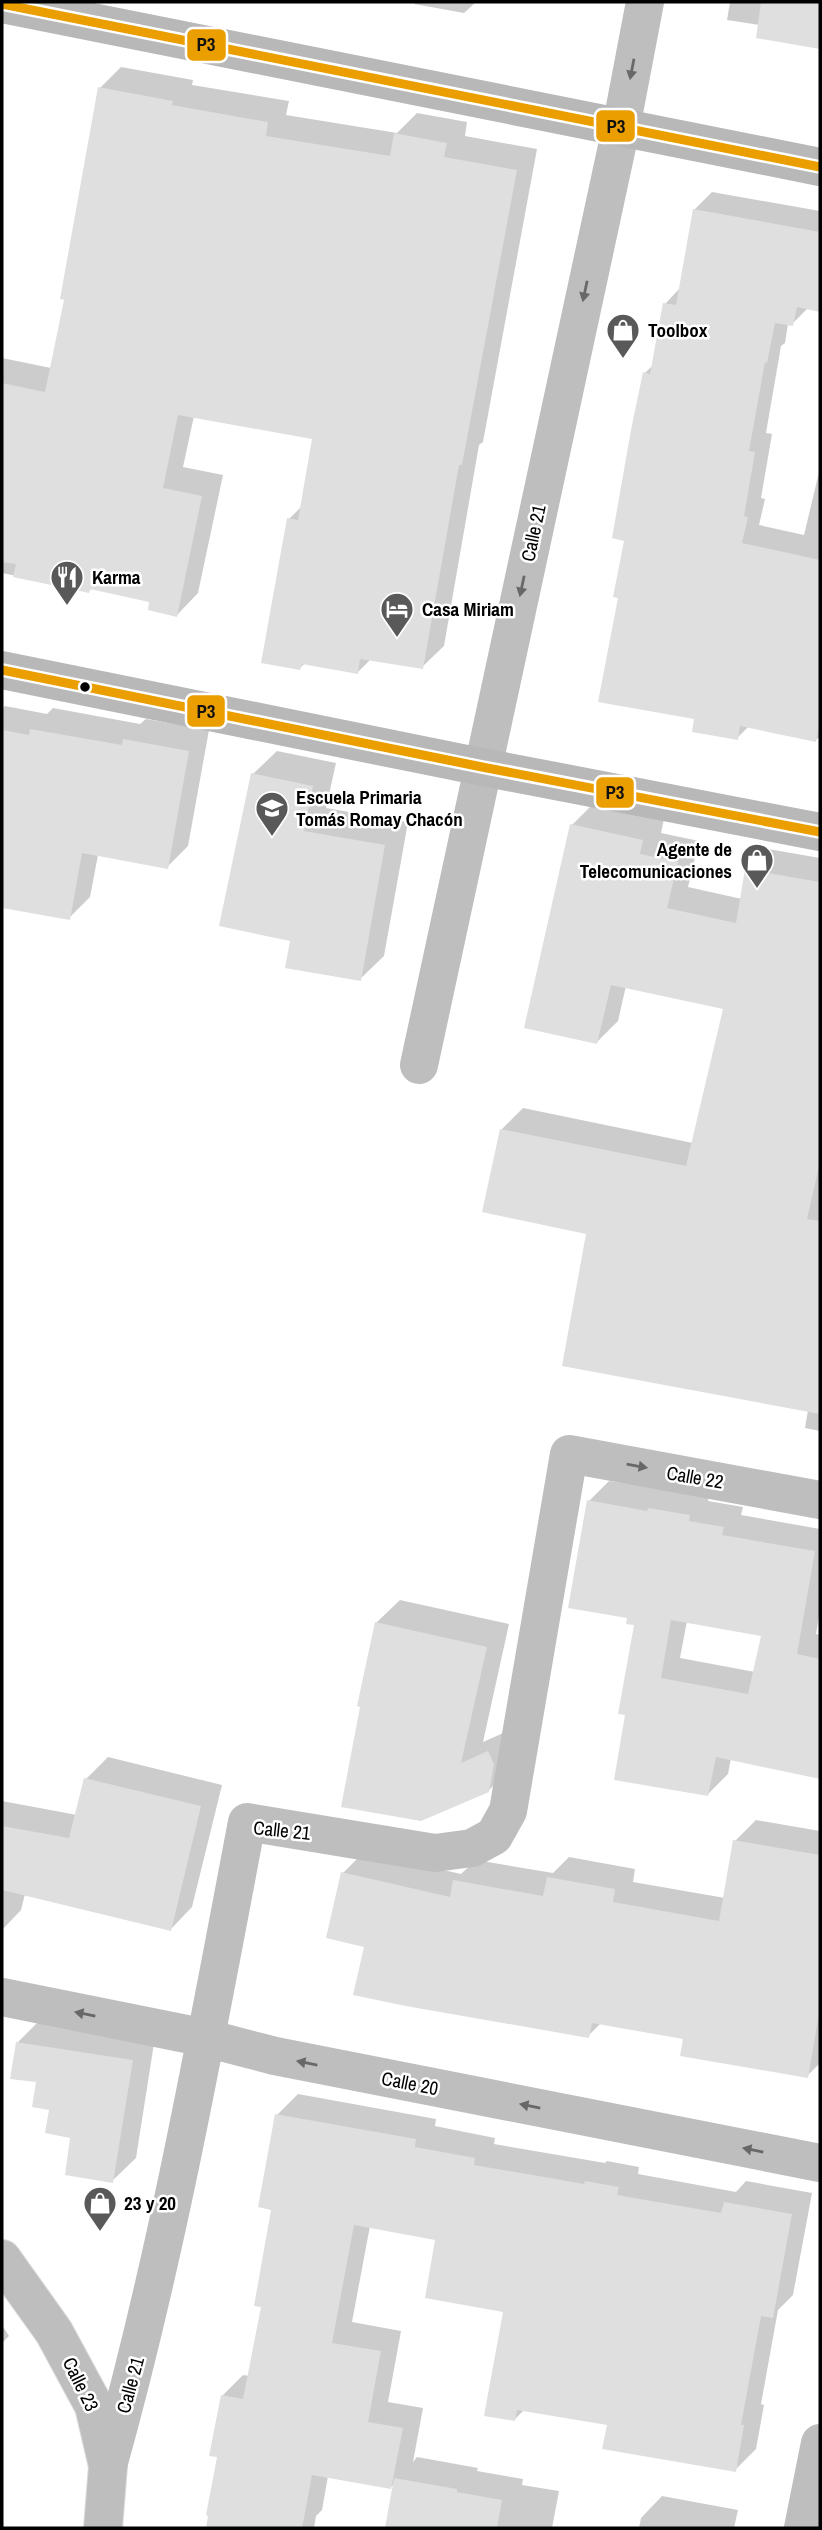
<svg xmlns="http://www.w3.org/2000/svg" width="822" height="2530" font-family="'Archivo Narrow',sans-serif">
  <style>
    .shadow { fill: #0003; fill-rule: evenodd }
    .building { fill: #dfdfdf; fill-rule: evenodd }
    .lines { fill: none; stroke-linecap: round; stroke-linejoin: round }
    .primary-casing { stroke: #dbdbdb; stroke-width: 40 }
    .street { stroke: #bebebe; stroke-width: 38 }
    .secondary { stroke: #b8b8b8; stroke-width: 38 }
    .primary { stroke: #bebebe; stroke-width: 38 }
    .bus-1-casing { stroke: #fff; stroke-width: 14 }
    .bus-1 { stroke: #eb9e00; stroke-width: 9 }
    .oneway { fill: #686868 }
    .bus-dot { fill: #000; stroke: #fff; stroke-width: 2.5 }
    .labels { text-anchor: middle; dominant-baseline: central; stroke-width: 5; stroke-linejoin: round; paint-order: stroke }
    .poi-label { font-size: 19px; font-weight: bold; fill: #000; stroke: #fff; text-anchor: start }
    .street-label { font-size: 19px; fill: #000; stroke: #fff }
    .line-badge { stroke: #fff; stroke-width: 2.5 }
    .pale-badge-label { font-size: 19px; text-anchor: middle; font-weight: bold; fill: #111 }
  </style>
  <rect width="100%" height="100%" fill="#fff"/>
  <path class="shadow" d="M 414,2 L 476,2 L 464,13 L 414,4 Z
    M 730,2 L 820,2 L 820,47 L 758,36 L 760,25 L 727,20 Z
    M 121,67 L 193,80 L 192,85 L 289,101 L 286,115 L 397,133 L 417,113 L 467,122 L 465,136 L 537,149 L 483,442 L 479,445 L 444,646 L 422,667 L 371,659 L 357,673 L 305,663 L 299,669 L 289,519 L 302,506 L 314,437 L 194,416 L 183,467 L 223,475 L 198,593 L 177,615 L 151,601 L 92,588 L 89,591 L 2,573 L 2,358 L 51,368 L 66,298 L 100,88 Z
    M 712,192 L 820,211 L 820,311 L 808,308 L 792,324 L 788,324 L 785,343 L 781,346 L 766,433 L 772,434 L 761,498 L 765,499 L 759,525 L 804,535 L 820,468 L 820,737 L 815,740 L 749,726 L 737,738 L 696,718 L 620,596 L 645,373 L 654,364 L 665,304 L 680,288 L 694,210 Z
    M 5,706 L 47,714 L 53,708 L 140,724 L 146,719 L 209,730 L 188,846 L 167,867 L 98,855 L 90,897 L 69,918 L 2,906 L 2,710 Z
    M 277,751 L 336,763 L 326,808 L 408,822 L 384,956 L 360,979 L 292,939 L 253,774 Z
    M 593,804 L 664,819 L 661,833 L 699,841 L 688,887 L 742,899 L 747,870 L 768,849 L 820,858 L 820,1233 L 815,1232 L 806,1280 L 820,1282 L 820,1431 L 805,1428 L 808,1410 L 588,1232 L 501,1130 L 523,1108 L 693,1143 L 725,1008 L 626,986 L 618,1021 L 597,1042 L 572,825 Z
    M 609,1481 L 709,1495 L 708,1501 L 743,1507 L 741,1515 L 820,1529 L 820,1610 L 816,1634 L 820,1635 L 820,1777 L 731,1758 L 728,1774 L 708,1794 L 627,1713 L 636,1624 L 630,1617 L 589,1501 ZM 687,1621 L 763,1634 L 755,1672 L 680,1658 Z
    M 400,1600 L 509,1624 L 483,1742 L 512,1729 L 512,1767 L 488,1791 L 422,1819 L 376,1623 Z
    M 108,1757 L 222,1785 L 192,1907 L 171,1929 L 25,1894 L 21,1910 L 2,1930 L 2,1801 L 77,1815 L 86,1779 Z
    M 756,1820 L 820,1831 L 820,2063 L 807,2076 L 685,2038 L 601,2023 L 588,2036 L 366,1945 L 343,1873 L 364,1852 L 461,1874 L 476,1860 L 553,1873 L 569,1857 L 635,1869 L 633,1882 L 725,1898 L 735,1841 Z
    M 41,2019 L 155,2037 L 136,2158 L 112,2181 L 72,2137 L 51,2108 L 18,2042 Z
    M 298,2094 L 436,2119 L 435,2126 L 495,2138 L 494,2144 L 605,2163 L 607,2161 L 639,2167 L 638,2174 L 736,2192 L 746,2181 L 812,2193 L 793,2295 L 778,2310 L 761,2404 L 764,2405 L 756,2449 L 735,2470 L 609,2423 L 525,2409 L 515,2419 L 505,2311 L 437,2239 L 370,2226 L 352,2322 L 401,2331 L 388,2402 L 423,2408 L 413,2462 L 417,2457 L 478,2468 L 477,2471 L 523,2479 L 522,2485 L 559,2491 L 552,2528 L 387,2528 L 395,2483 L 391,2487 L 328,2476 L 322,2510 L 316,2516 L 314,2528 L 208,2528 L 219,2456 L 222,2396 L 243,2375 L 249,2376 L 263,2305 L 273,2208 L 277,2115 Z
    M 2,2325 L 9,2336 L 2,2343 Z
    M 662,2496 L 738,2510 L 734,2528 L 639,2528 L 641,2518 Z"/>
  <path class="building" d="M 761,2 L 820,2 L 820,49 L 756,38 Z
    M 98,87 L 173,101 L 172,105 L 268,122 L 266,136 L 390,156 L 394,133 L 447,143 L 444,157 L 517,170 L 462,465 L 459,465 L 423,669 L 360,659 L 358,674 L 302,664 L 300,670 L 261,663 L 287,518 L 298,520 L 312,439 L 178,415 L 163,488 L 202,496 L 177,617 L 148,610 L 149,602 L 90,589 L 89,593 L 13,577 L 16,564 L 2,562 L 2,383 L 45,392 L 64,300 L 60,299 Z
    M 693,209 L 820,232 L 820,312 L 797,307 L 793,326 L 775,323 L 767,363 L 765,362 L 749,451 L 755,452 L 744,516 L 748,517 L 742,543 L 820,560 L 820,721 L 816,742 L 740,726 L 738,740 L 692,732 L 694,719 L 598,702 L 618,598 L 613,597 L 624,541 L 612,538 L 631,430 L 643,372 L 650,374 L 663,303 L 676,305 Z
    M 30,729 L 122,745 L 123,739 L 189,751 L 168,869 L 82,853 L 70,920 L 2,908 L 2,730 L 29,735 Z
    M 251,773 L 313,786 L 304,831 L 385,845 L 361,981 L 285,968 L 290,941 L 219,926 Z
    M 570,824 L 643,840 L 640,854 L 678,862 L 667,908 L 736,923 L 745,869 L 820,882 L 820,1162 L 807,1219 L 820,1221 L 820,1414 L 562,1366 L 586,1234 L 482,1212 L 500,1129 L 686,1166 L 723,1009 L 611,985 L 597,1044 L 524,1028 Z
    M 587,1500 L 647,1511 L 648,1508 L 690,1515 L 689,1521 L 724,1527 L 722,1535 L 815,1551 L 797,1654 L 820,1659 L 820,1779 L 716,1757 L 708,1796 L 614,1780 L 625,1715 L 618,1714 L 634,1625 L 626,1624 L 627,1618 L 568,1608 ZM 671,1620 L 761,1636 L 748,1694 L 661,1678 Z
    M 375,1622 L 487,1647 L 461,1763 L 488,1751 L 494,1764 L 489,1792 L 421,1821 L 341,1807 L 360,1707 L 357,1706 Z
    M 84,1778 L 201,1806 L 171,1931 L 2,1890 L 2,1826 L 69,1838 Z
    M 733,1840 L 820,1855 L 820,2008 L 808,2078 L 680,2056 L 683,2039 L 592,2023 L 589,2038 L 406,2006 L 353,1995 L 364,1947 L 326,1938 L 341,1872 L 450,1897 L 453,1880 L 543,1896 L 547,1877 L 615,1889 L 613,1902 L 719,1921 Z
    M 16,2042 L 133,2060 L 113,2183 L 65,2175 L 70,2138 L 45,2133 L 49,2110 L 32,2107 L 36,2082 L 10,2079 Z
    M 275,2114 L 416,2139 L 415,2147 L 475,2158 L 474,2165 L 584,2184 L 585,2181 L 619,2187 L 617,2195 L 721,2213 L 724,2202 L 792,2214 L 773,2318 L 761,2316 L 741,2425 L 744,2425 L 736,2472 L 602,2449 L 607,2425 L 517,2410 L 515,2421 L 484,2416 L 503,2312 L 425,2298 L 435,2240 L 354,2225 L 332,2343 L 381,2351 L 368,2422 L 403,2428 L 391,2489 L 312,2475 L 302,2528 L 206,2528 L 208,2516 L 206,2515 L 217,2457 L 209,2456 L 221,2395 L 243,2399 L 261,2307 L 254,2306 L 271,2210 L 258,2207 Z
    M 394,2478 L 457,2489 L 457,2492 L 502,2500 L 497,2528 L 385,2528 Z"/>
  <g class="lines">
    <defs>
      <path id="primary" d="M 2,2259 L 54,2332 L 94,2406 L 108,2466 L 103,2528"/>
    </defs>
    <use href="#primary" class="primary-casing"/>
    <path class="street" d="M 419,1065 L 621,128 L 645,2
      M 2,1997 L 206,2038 L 275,2056 L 820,2163
      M 108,2466 C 167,2255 206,2038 247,1822 L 435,1853 L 472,1848 L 494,1836 L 508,1811 L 569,1454 L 820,1500
      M 803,2528 L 820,2443"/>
    <path class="secondary" d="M 2,4 L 820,167
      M 2,670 L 482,767 L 820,832"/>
    <use href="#primary" class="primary"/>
    <defs>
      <path id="bus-1" d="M 2,4 L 820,167
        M 2,670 L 482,767 L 820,832"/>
    </defs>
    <use href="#bus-1" class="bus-1-casing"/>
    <use href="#bus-1" class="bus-1"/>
  </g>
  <defs><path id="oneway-solid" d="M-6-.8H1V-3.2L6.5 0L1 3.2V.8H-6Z" transform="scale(1.75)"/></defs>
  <g class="oneway">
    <use href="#oneway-solid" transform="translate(632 69) rotate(101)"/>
    <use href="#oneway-solid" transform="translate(585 291) rotate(102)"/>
    <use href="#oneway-solid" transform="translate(522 586) rotate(102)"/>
    <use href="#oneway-solid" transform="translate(637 1466) rotate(10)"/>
    <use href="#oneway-solid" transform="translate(85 2014) rotate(-169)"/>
    <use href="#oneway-solid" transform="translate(307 2063) rotate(-169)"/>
    <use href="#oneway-solid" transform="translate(530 2106) rotate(-169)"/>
    <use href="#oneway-solid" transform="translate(753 2150) rotate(-169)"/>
  </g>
  <defs>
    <symbol id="shop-pin" viewBox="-11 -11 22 30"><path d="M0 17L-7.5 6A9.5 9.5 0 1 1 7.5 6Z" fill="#595959" stroke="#fff"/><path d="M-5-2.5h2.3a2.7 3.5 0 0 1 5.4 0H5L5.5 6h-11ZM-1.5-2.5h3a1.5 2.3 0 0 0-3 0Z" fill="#fff"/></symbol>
    <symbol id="restaurant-pin" viewBox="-11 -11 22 30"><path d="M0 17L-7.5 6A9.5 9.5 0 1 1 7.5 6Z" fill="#595959" stroke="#fff"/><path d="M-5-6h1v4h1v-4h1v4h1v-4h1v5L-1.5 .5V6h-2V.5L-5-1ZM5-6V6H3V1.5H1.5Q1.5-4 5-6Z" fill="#fff"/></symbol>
    <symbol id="hotel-pin" viewBox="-11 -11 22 30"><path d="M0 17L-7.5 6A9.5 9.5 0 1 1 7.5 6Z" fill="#595959" stroke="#fff"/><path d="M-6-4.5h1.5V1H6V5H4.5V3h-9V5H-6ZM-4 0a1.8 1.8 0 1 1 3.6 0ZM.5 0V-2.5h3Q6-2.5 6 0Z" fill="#fff"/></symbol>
    <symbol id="school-pin" viewBox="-11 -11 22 30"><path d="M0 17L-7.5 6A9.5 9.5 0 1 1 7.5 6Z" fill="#595959" stroke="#fff"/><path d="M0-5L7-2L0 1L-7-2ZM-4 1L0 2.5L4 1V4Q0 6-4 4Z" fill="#fff"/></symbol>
  </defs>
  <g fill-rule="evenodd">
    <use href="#shop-pin" x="604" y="311" width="38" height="52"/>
    <use href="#restaurant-pin" x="48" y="558" width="38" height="52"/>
    <use href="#hotel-pin" x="378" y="590" width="38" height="52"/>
    <use href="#school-pin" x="253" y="789" width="38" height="52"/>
    <use href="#shop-pin" x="738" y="841" width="38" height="52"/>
    <use href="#shop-pin" x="81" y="2184" width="38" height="52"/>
  </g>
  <circle class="bus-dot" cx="85" cy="687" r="6"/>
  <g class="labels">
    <g class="poi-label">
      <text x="648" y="330">Toolbox</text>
      <text x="92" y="577">Karma</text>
      <text x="422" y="609">Casa Miriam</text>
      <text x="296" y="797">Escuela Primaria<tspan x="296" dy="22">Tomás Romay Chacón</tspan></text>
      <text x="732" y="849" text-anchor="end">Agente de<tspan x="732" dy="22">Telecomunicaciones</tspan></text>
      <text x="124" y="2203">23 y 20</text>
    </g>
    <g class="street-label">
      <text transform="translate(533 533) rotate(-78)">Calle 21</text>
      <text transform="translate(695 1477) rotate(10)">Calle 22</text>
      <text transform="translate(282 1830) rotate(6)">Calle 21</text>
      <text transform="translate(410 2083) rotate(11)">Calle 20</text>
      <text transform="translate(81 2384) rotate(64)">Calle 23</text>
      <text transform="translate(130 2385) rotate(-75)">Calle 21</text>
    </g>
  </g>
  <g class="line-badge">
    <rect x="186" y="28" width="41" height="34" rx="7" fill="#eb9e00"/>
    <rect x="595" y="109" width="41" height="34" rx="7" fill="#eb9e00"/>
    <rect x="186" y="694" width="40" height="34" rx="7" fill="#eb9e00"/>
    <rect x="595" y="776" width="40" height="33" rx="7" fill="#eb9e00"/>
  </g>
  <g class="pale-badge-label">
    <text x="206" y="51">P3</text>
    <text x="616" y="133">P3</text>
    <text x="206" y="718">P3</text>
    <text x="615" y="799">P3</text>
  </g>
  <rect width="822" height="2530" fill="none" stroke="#000000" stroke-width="7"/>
</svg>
